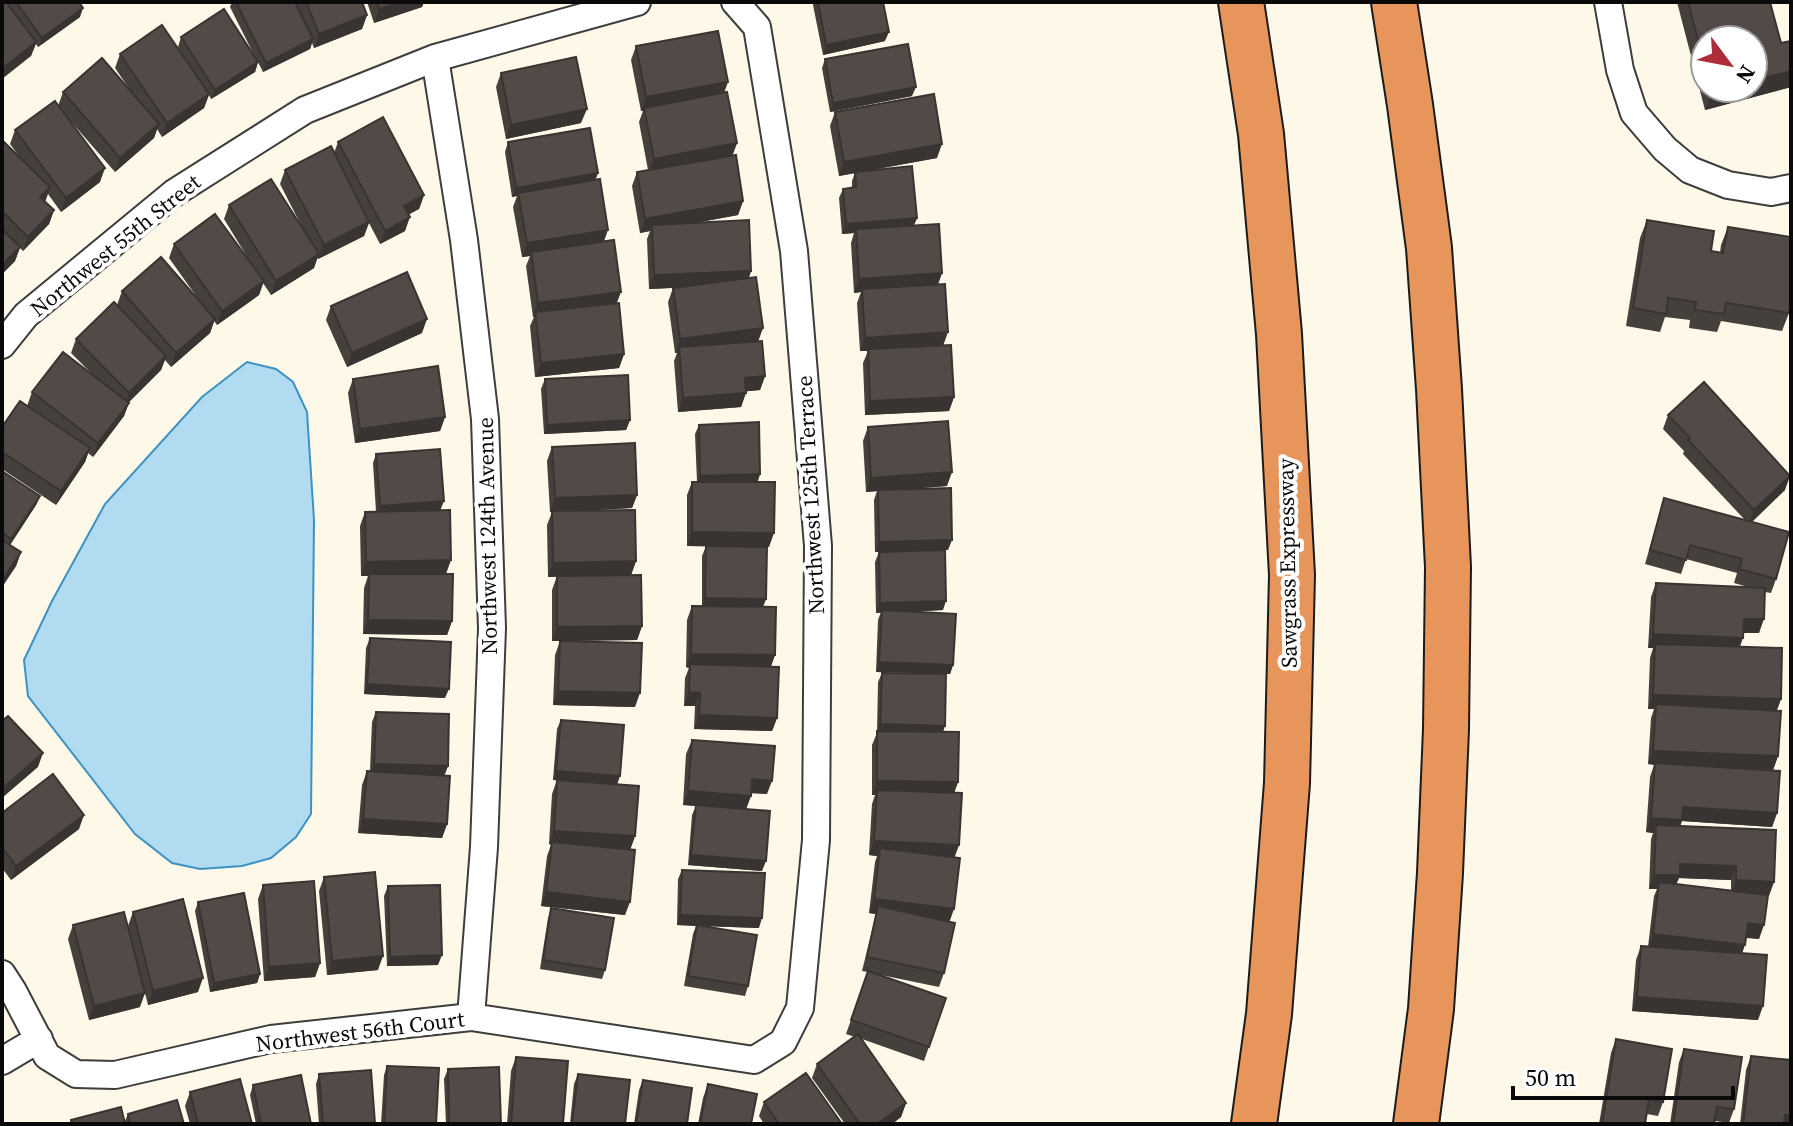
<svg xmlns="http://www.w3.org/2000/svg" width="1793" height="1126" font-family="'Source Serif 4',serif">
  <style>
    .water { fill: #b1dbf0; stroke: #3e92c1; stroke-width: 2 }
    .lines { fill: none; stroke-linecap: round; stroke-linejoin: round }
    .minor-casing { stroke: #3d3d3d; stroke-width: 30 }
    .motorway-casing { stroke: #1b1b1b; stroke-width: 48 }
    .minor { stroke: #fff; stroke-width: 26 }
    .motorway { stroke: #e8955b; stroke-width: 44 }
    .wall { fill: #46403d; fill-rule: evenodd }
    .shaded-wall { fill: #393432 }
    .building { fill: #514a47; stroke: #393432; stroke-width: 2 }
    .labels { text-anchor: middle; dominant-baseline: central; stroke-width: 8; stroke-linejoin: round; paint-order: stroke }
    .street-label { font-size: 22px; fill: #0a0a0a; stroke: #fff }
  </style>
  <rect width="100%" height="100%" fill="#fdf8e8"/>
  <path class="water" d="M 247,362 L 276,369 L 293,382 L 307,412 L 314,520 L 311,814 L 296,837 L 271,858 L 242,866 L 200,869 L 172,863 L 135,834 L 28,696 L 24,660 L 52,601 L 105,504 L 202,397 Z"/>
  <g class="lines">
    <defs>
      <path id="minor" d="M 1608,2 L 1620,70 L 1634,113 L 1665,149 L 1690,170 L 1728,185 L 1771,192 L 1791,188
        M 435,58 L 464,240 L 485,419 L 492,628 L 484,847 L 471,1017
        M 2,345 L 26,315 L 174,193 L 305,110 L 435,58 L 637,2
        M 2,974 L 13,991 L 47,1056 L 76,1074 L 115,1075 L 271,1039 L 471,1017 L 754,1060 L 783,1042 L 800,1008 L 816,840 L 818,546 L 794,251 L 757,27 L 735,2
        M 2,1061 L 39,1039"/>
      <path id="motorway" d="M 1241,2 L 1261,134 L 1279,334 L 1292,575 L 1287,783 L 1269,1014 L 1254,1124
        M 1394,2 L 1410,105 L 1429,248 L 1439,389 L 1448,567 L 1446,729 L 1440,873 L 1431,1009 L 1416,1124"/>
    </defs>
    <use href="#minor" class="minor-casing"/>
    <use href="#motorway" class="motorway-casing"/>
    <use href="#minor" class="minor"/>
    <use href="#motorway" class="motorway"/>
  </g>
  <path class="wall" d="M 6,2 L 79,2 L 80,17 L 38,47 L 36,44 L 31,56 Z
    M 232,2 L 295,2 L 300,12 L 296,2 L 362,2 L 367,15 L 362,29 L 314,48 L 312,43 L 310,49 L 263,72 L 258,62 L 255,72 L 211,99 L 209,95 L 204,108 L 162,137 L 157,129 L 154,138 L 115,172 L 60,109 L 100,182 L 61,212 L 48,194 L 45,202 L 54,210 L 49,224 L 23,251 L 20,248 L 15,261 L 2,274 L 2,144 L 21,159 L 10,144 L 15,130 L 58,106 L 63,92 L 132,93 L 115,68 L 120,54 L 193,71 L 178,47 L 181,37 L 257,61 L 230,7 Z
    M 367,2 L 424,2 L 422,7 L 374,23 Z
    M 814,2 L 883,2 L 885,41 L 823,55 L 813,5 Z
    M 1677,2 L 1770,2 L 1781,43 L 1791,41 L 1791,87 L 1705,110 ZM 1705,40 L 1753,88 L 1705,88 Z
    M 636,46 L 724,92 L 737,143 L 732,155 L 743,201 L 738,215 L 695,223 L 751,271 L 749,278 L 758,341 L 765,376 L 760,390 L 746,391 L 741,407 L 678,412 L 674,361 L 677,353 L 675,353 L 668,302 L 673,288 L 649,289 L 647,239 L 650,231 L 640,233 L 632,186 L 637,172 L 648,170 L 639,122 L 643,111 L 641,111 L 631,60 Z
    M 825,59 L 912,96 L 830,112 L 822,68 Z
    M 501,73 L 581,123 L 506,139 L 496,87 Z
    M 835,112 L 937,158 L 871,170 L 917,218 L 914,225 L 942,273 L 938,284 L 943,345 L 954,397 L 949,411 L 865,415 L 863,363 L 868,351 L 860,351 L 857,303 L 861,292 L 854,293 L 851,243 L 854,233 L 842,234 L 839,198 L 843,189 L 852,188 L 852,181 L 855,173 L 839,176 L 830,126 Z
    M 338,142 L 424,195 L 419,209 L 408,214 L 405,231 L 380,244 L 369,223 L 364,236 L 318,259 L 317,257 L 314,268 L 271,295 L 263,283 L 259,295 L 217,325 L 214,321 L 210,333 L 171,367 L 165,360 L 161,370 L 129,402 L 124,416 L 93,457 L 88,453 L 85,462 L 56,505 L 2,469 L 2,427 L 27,406 L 32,392 L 90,372 L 71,353 L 76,339 L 129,318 L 117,305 L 122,291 L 206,310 L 169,258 L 174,244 L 252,265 L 224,219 L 229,205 L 305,233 L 280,184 L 285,170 L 334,153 Z
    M 508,142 L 598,173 L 595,180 L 603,242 L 617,303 L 624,354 L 619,368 L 535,377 L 530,326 L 534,317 L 533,317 L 526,266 L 530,256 L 522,257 L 513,207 L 517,196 L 512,197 L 505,152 Z
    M 1647,220 L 1711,251 L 1720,253 L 1721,245 L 1728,227 L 1789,313 L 1782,331 L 1721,321 L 1717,332 L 1689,328 L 1690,320 L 1665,317 L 1660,332 L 1626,326 L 1640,238 Z
    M 331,306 L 422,333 L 347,367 L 326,320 Z
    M 353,379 L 445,417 L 440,431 L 355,443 L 348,393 Z
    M 545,379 L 630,420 L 626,430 L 544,434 L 541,389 Z
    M 1668,415 L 1785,490 L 1752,522 L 1776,579 L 1771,593 L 1765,592 L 1759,633 L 1743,633 L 1739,647 L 1781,699 L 1776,711 L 1778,756 L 1773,770 L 1777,813 L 1772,827 L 1682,821 L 1680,826 L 1774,882 L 1768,896 L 1759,939 L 1746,938 L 1742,954 L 1758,1020 L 1632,1011 L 1636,960 L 1641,946 L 1648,947 L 1654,896 L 1657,889 L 1649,889 L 1651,839 L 1653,833 L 1646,832 L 1650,777 L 1654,765 L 1648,764 L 1651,718 L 1654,709 L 1648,709 L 1650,658 L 1653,648 L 1648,648 L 1651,597 L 1656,583 L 1748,587 L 1734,583 L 1737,573 L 1686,559 L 1681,574 L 1645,564 L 1664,498 L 1745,520 L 1683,454 L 1684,451 L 1663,429 ZM 1679,878 L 1731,880 L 1731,890 L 1676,884 Z
    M 699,425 L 760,474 L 757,482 L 769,547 L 687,546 L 687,495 L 692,482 L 697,482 L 695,434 Z
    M 868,427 L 947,486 L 897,490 L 948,550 L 875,552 L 874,500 L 877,491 L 866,492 L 863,441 Z
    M 552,447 L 637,495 L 632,508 L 580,511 L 636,561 L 631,575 L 566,576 L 642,626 L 637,640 L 566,641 L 635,707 L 553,705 L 555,655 L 560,641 L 552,641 L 552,590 L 557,576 L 548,577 L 547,525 L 552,512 L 550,512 L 547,461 Z
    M 376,454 L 440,510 L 446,574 L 452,621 L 447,635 L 363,634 L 364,588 L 368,576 L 361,576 L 360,526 L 365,512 L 376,512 L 373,463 Z
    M 2,471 L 40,496 L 36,505 L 10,545 L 21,552 L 16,566 L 2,587 Z
    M 706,546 L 766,599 L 763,607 L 775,655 L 771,666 L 777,718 L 772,731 L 694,729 L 695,706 L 684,706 L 685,678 L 689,668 L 686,667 L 687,620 L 692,606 L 702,606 L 702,556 Z
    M 879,552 L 943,610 L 909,612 L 953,665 L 950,674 L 946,674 L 943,732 L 958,782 L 954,793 L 954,857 L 944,973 L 939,987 L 876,974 L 946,998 L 924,1061 L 862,1039 L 906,1103 L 901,1117 L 892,1124 L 845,1124 L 812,1078 L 817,1064 L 855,1037 L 846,1034 L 868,972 L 862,971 L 876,914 L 869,913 L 875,862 L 877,856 L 869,855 L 872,804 L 875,795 L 872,795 L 872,745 L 877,733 L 878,682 L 882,673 L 932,673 L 876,672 L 878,620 L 881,612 L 876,613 L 875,562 Z
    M 370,638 L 445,698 L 364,694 L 366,648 Z
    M 376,712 L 448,766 L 444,776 L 447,824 L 442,838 L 358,833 L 362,785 L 367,771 L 370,771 L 372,722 Z
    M 561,720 L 617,784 L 635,836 L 630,850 L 625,915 L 541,906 L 547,856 L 551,845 L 549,844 L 552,794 L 557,780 L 553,780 L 557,729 Z
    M 692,740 L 767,794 L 752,793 L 746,809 L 762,871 L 688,865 L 692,815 L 696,806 L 683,805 L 686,754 Z
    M 2,813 L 79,829 L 11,880 L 2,868 Z
    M 682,870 L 759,928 L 704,926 L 748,986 L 745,996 L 684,986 L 693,934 L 696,926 L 677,925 L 678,879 Z
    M 324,877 L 378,970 L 327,975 L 319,891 Z
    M 263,885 L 320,963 L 315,977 L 264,981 L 258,899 Z
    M 388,886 L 438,965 L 387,966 L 384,896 Z
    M 198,902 L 260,974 L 257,983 L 210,992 L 195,911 Z
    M 551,908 L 605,970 L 602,979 L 540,969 L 548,918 Z
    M 133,912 L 198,992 L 148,1005 L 128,926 Z
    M 73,925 L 140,1007 L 89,1020 L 68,939 Z
    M 1616,1039 L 1663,1102 L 1658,1116 L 1647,1114 L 1645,1124 L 1599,1124 L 1611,1053 Z
    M 1684,1049 L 1734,1109 L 1729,1123 L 1715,1121 L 1714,1124 L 1670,1124 L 1679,1062 Z
    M 1751,1056 L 1791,1124 L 1740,1124 L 1746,1070 Z
    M 516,1057 L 563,1124 L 507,1124 L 511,1071 Z
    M 387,1066 L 436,1124 L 381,1124 L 384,1075 Z
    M 448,1069 L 501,1124 L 446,1124 L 444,1079 Z
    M 319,1074 L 375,1124 L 319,1124 L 316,1084 Z
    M 578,1074 L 625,1124 L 570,1124 L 574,1084 Z
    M 643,1080 L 687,1124 L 634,1124 L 639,1090 Z
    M 708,1084 L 751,1124 L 698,1124 L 703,1098 Z
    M 253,1085 L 311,1124 L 256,1124 L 250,1095 Z
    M 190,1092 L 252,1124 L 190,1124 L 185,1106 Z
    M 764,1102 L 842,1124 L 764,1124 L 759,1116 Z
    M 128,1114 L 184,1124 L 69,1124 L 71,1120 L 124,1123 Z"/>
  <path class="shaded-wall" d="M 402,2 L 424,2 L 422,7 L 374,23 L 379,9 Z
    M 83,8 L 80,17 L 38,47 L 42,38 Z
    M 367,15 L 362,29 L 314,48 L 319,34 Z
    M 889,32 L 885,41 L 823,55 L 826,45 Z
    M 313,39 L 310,49 L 263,72 L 266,63 Z
    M 36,42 L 31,56 L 2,79 L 2,69 Z
    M 258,62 L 255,72 L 211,99 L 215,90 Z
    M 1791,71 L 1791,87 L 1705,110 L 1712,92 L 1725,88 L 1753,88 L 1753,81 Z
    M 728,82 L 723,96 L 644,108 L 643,111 L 641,111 L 646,97 Z
    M 916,87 L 912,96 L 830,112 L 833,103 Z
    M 209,94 L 204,108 L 162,137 L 167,123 Z
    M 587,109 L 581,123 L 506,139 L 511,125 Z
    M 159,124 L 154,138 L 115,172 L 120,158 Z
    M 737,143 L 732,157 L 649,173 L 654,159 Z
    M 942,144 L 937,158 L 839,176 L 844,162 Z
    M 105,168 L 100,182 L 61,212 L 66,198 Z
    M 598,173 L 594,183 L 518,193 L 517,196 L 512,197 L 516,188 Z
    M 50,187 L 45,201 L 40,197 Z
    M 424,195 L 419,209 L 399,220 L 404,206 Z
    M 743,201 L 738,215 L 652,231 L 652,225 L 650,231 L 640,233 L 645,219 Z
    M 54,210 L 49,224 L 23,251 L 28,237 Z
    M 410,217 L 405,231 L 380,244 L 385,231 Z
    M 917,218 L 913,227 L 856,229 L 854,233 L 842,234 L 846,224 Z
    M 369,222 L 364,236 L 318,259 L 324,245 Z
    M 608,230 L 603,244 L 531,252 L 530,256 L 522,257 L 527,243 Z
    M 20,247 L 15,261 L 2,274 L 2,265 Z
    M 319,254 L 314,268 L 271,295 L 276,281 Z
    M 751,271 L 746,284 L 649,289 L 654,275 Z
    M 942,273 L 937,287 L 862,289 L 861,292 L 854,293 L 859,279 Z
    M 264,281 L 259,295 L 217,325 L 222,311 Z
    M 621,292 L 616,305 L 535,312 L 533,317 L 538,303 Z
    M 215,319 L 210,333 L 171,367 L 176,353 Z
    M 427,319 L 422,333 L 347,367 L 352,353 Z
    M 763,328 L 758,342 L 679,347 L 677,353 L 675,353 L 680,339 Z
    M 948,332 L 943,346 L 860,351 L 865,338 Z
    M 624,354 L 619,368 L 535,377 L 541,363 Z
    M 166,356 L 161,370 L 124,407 L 129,393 Z
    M 765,376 L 760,390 L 740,392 L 745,378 Z
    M 746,393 L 741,407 L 678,412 L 683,398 Z
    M 954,397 L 949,411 L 865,415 L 870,401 Z
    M 129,403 L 124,416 L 93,457 L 98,443 Z
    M 445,417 L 440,431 L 355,443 L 360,429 Z
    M 630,420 L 626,430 L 544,434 L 547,425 Z
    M 90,448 L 85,462 L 56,505 L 61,491 Z
    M 952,472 L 947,486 L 866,492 L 871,478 Z
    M 760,474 L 757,484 L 697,486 L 700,476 Z
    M 1790,476 L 1785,490 L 1749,524 L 1754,510 Z
    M 637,495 L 632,508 L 550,512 L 555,498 Z
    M 40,496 L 36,505 L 8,548 L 11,539 Z
    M 444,501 L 440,511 L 376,515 L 380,506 Z
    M 692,532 L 774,533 L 769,547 L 687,546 Z
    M 952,540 L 948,550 L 875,552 L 879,542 Z
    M 21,552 L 16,566 L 2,587 L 2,581 Z
    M 451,560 L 446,574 L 361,576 L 366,562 Z
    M 636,561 L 631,575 L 548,577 L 553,563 Z
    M 705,598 L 766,599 L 762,608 L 702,608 Z
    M 946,601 L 943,610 L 876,613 L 880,603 Z
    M 1744,619 L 1764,619 L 1759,633 L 1739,633 Z
    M 368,620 L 452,621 L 447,635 L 363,634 Z
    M 642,626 L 637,640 L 552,641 L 557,627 Z
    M 1653,634 L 1743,638 L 1738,652 L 1655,644 L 1653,648 L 1648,648 Z
    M 691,654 L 775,655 L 770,669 L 690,664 L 689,668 L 686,667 Z
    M 879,662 L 953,665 L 950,674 L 876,672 Z
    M 367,684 L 449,689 L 445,698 L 364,694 Z
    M 558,691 L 640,693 L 635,707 L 553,705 Z
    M 689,692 L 700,693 L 695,706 L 684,706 Z
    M 1653,695 L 1781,699 L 1776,713 L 1656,704 L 1654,709 L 1648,709 Z
    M 699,715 L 777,718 L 772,731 L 694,729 Z
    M 880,724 L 945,726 L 942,735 L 877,734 Z
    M 1653,751 L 1778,756 L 1773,770 L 1648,764 Z
    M 43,753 L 38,767 L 2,798 L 2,789 Z
    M 374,764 L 448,766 L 444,776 L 370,774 Z
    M 556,771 L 620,776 L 617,785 L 553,780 Z
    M 752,779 L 772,781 L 767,794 L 747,793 Z
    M 877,781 L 958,782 L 953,796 L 877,790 L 875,795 L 872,795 Z
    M 688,791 L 751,796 L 746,809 L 683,805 Z
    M 1683,807 L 1777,813 L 1772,827 L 1682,821 L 1677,834 L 1656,825 L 1653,833 L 1646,832 L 1651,818 Z
    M 84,815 L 79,829 L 11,880 L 16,866 Z
    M 363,819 L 447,824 L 442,838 L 358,833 Z
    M 554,831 L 635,836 L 630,850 L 549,844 Z
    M 874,841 L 959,845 L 954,859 L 880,848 L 877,856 L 869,855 Z
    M 691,855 L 766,861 L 762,871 L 688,865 Z
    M 1680,864 L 1736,866 L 1731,880 L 1679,878 L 1674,889 L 1659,882 L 1657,889 L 1649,889 L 1654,875 Z
    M 1736,880 L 1774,882 L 1769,896 L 1731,894 Z
    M 546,892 L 630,902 L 625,915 L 541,906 Z
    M 874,899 L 954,909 L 949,923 L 878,906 L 876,914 L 869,913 Z
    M 680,915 L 762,918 L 759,928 L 677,925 Z
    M 1748,923 L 1764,925 L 1759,939 L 1743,937 Z
    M 1653,934 L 1745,945 L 1740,959 L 1648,948 Z
    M 442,955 L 438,965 L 387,966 L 390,957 Z
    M 383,956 L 378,970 L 327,975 L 332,961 Z
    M 320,963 L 315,977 L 264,981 L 269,967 Z
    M 260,974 L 257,983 L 210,992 L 214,983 Z
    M 203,978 L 198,992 L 148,1005 L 153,991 Z
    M 145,993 L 140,1007 L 89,1020 L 94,1006 Z
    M 1637,997 L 1763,1006 L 1758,1020 L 1632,1011 Z
    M 906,1103 L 901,1117 L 892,1124 L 877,1124 Z
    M 1785,1115 L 1791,1115 L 1791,1124 L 1782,1124 Z"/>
  <path class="building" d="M 2,2 L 6,2 L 36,42 L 2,69 Z
    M 16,2 L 79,2 L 83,8 L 42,38 Z
    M 236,2 L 295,2 L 313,39 L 266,63 Z
    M 306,2 L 362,2 L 367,15 L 319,34 Z
    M 377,2 L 402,2 L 379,9 Z
    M 818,2 L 883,2 L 889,32 L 826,45 Z
    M 1688,2 L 1770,2 L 1781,43 L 1791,41 L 1791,71 L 1753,81 L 1753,40 L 1705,40 L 1705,66 Z
    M 224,9 L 258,62 L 215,90 L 181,37 Z
    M 162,25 L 209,94 L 167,123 L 120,54 Z
    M 718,31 L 728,82 L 646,97 L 636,46 Z
    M 908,44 L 916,87 L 833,103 L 825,59 Z
    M 576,57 L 587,109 L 511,125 L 501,73 Z
    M 102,58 L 159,124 L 120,158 L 63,92 Z
    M 1711,88 L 1725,88 L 1712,92 Z
    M 727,92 L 737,143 L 654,159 L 644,108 Z
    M 934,94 L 942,144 L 844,162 L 835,112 Z
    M 55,101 L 105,168 L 66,198 L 15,130 Z
    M 383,117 L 424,195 L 404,206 L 410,217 L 385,231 L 338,142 Z
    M 590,128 L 598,173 L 516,188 L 508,142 Z
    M 4,142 L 50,187 L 40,197 L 54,210 L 28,237 L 2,211 L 2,144 Z
    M 331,146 L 369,222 L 324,245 L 285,170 Z
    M 736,155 L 743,201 L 645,219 L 637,172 Z
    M 912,166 L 917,218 L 846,224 L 843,189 L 856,187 L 855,172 Z
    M 271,179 L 319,254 L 276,281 L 229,205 Z
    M 600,179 L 608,230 L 527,243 L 518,193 Z
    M 215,214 L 264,281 L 222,311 L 174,244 Z
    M 749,220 L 751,271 L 654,275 L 652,225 Z
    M 1647,220 L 1714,231 L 1711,251 L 1723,253 L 1728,227 L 1791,237 L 1791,300 L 1789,313 L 1726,303 L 1724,314 L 1695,310 L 1696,302 L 1668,298 L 1666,314 L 1633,308 Z
    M 939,224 L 942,273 L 859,279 L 856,229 Z
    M 2,229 L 20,247 L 2,265 Z
    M 614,240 L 621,292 L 538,303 L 531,252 Z
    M 161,257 L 215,319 L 176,353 L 122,291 Z
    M 407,272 L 427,319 L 352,353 L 331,306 Z
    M 756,277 L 763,328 L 680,339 L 673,288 Z
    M 945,284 L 948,332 L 865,338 L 862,289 Z
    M 114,302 L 166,356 L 129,393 L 76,339 Z
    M 619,303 L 624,354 L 541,363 L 535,312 Z
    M 762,341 L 765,376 L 745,378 L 746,393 L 683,398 L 679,347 Z
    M 951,345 L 954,397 L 870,401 L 868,349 Z
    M 63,352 L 129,403 L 98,443 L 32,392 Z
    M 438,366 L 445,417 L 360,429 L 353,379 Z
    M 628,375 L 630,420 L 547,425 L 545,379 Z
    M 1704,382 L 1790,476 L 1754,510 L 1688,440 L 1690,438 L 1668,415 Z
    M 20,401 L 90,448 L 61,491 L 2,452 L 2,427 Z
    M 948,421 L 952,472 L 871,478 L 868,427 Z
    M 759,422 L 760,474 L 700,476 L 699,425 Z
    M 635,443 L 637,495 L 555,498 L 552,447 Z
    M 440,449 L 444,501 L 380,506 L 376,454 Z
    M 2,471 L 40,496 L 11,539 L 2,533 Z
    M 692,482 L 775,482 L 774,533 L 692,532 Z
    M 951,488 L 952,540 L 879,542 L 878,490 Z
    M 1664,498 L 1789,532 L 1776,579 L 1739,569 L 1742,559 L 1690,545 L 1686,560 L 1650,550 Z
    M 450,510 L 451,560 L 366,562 L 365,512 Z
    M 635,510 L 636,561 L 553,563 L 552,511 Z
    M 2,540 L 21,552 L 2,581 Z
    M 706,546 L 767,547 L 766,599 L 705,598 Z
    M 945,550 L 946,601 L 880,603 L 879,552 Z
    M 369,574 L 453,574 L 452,621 L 368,620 Z
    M 641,575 L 642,626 L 557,627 L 557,576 Z
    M 1656,583 L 1765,588 L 1764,619 L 1744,619 L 1743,638 L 1653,634 Z
    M 692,606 L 776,607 L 775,655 L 691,654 Z
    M 882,610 L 956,614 L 953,665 L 879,662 Z
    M 370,638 L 451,642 L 449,689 L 367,684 Z
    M 560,641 L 642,643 L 640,693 L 558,691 Z
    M 1655,644 L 1782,648 L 1781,699 L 1653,695 Z
    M 690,664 L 779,667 L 777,718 L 699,715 L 700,693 L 689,692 Z
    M 882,673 L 946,674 L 945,726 L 880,724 Z
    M 1656,704 L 1781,711 L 1778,756 L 1653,751 Z
    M 376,712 L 449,714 L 448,766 L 374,764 Z
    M 8,716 L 43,753 L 2,789 L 2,721 Z
    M 561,720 L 624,725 L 620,776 L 556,771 Z
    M 877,731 L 959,732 L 958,782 L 877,781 Z
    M 692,740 L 775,746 L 772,781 L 752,779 L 751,796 L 688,791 Z
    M 1655,763 L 1780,771 L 1777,813 L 1683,807 L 1682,820 L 1651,818 Z
    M 367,771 L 450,776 L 447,824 L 363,819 Z
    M 53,774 L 84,815 L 16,866 L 2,847 L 2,813 Z
    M 557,780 L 639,786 L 635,836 L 554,831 Z
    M 877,790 L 962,793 L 959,845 L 874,841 Z
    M 696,805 L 770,811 L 766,861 L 691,855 Z
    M 1656,825 L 1776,830 L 1774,882 L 1736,880 L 1736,866 L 1680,864 L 1680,875 L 1654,875 Z
    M 552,842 L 635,850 L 630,902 L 546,892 Z
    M 880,848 L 960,858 L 954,909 L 874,899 Z
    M 682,870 L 765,873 L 762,918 L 680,915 Z
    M 375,872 L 383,956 L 332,961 L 324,877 Z
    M 314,881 L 320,963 L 269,967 L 263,885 Z
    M 1659,882 L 1768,895 L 1764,925 L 1748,923 L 1745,945 L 1653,934 Z
    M 440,885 L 442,955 L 390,957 L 388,886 Z
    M 244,893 L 260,974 L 214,983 L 198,902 Z
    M 183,899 L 203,978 L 153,991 L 133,912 Z
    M 878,906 L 955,923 L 944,973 L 867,957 Z
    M 551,908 L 614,918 L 605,970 L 543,960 Z
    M 124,912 L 145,993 L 94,1006 L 73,925 Z
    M 697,925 L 757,935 L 748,986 L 688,976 Z
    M 1641,946 L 1767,955 L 1763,1006 L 1637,997 Z
    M 868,971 L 946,998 L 929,1047 L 851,1020 Z
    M 858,1034 L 906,1103 L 877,1124 L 860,1124 L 817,1064 Z
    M 1616,1039 L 1672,1049 L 1663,1102 L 1649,1099 L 1645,1124 L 1602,1124 Z
    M 1684,1049 L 1742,1057 L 1734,1109 L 1717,1107 L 1714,1124 L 1673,1124 Z
    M 1751,1056 L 1791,1060 L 1791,1115 L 1785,1115 L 1784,1124 L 1743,1124 Z
    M 516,1057 L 568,1061 L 563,1124 L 511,1124 Z
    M 387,1066 L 439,1068 L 436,1124 L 384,1124 Z
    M 499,1067 L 501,1124 L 449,1124 L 448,1069 Z
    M 371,1070 L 375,1124 L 323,1124 L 319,1074 Z
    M 806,1073 L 842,1124 L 779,1124 L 764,1102 Z
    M 578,1074 L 630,1080 L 625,1124 L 572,1124 Z
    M 301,1075 L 311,1124 L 261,1124 L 253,1085 Z
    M 240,1079 L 252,1124 L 198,1124 L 190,1092 Z
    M 643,1080 L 692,1088 L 687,1124 L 636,1124 Z
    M 708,1084 L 757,1094 L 751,1124 L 700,1124 Z
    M 177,1100 L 184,1124 L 130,1124 L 128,1114 Z
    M 121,1107 L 125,1124 L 72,1124 L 71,1120 Z"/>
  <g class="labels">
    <g class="street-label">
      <text transform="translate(115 245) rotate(-39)">Northwest 55th Street</text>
      <text transform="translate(810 495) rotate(-93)">Northwest 125th Terrace</text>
      <text transform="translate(487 536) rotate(-91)">Northwest 124th Avenue</text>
      <text transform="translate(1287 563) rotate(-91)">Sawgrass Expressway</text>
      <text transform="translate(360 1031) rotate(-7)">Northwest 56th Court</text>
    </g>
  </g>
  <rect width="1793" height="1126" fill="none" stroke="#0a0a0a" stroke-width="8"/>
  <g transform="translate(1729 64) rotate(122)"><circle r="38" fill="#ffffff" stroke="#9d9d9d" stroke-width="2"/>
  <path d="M0-6L14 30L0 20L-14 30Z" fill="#ad2e3a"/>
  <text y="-12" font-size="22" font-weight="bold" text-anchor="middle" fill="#0a0a0a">N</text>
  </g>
  <path d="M1513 1086v12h220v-12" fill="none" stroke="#0a0a0a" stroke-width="4"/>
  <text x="1525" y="1086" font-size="24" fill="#0a0a0a" stroke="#ffffff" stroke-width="6" paint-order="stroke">50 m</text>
</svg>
